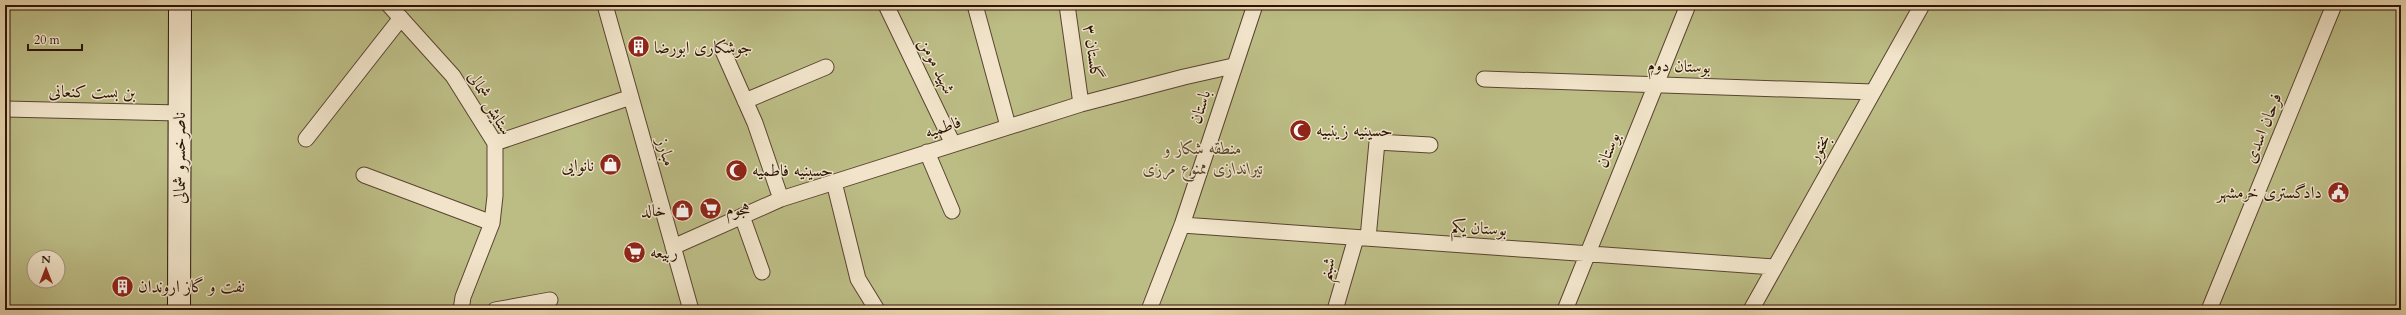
<svg xmlns="http://www.w3.org/2000/svg" width="2406" height="315" font-family="Cardo,Amiri,serif">
  <style>
    .green { fill: #bcbc85; stroke: #746846; fill-rule: evenodd }
    .lines { fill: none; stroke-linecap: round; stroke-linejoin: round }
    .street-casing { stroke: #5a4430; stroke-width: 17 }
    .secondary-casing { stroke: #2b1407; stroke-width: 24 }
    .street { stroke: #f1e4ca; stroke-width: 15 }
    .secondary { stroke: #f1e4ca; stroke-width: 22 }
    .labels { text-anchor: middle; dominant-baseline: central; stroke-width: 3; stroke-linejoin: round; paint-order: stroke }
    .poi-label { font-size: 17px; fill: #2b1407; stroke: #f1e4ca; text-anchor: start }
    .street-label { font-size: 17px; fill: #2b1407; stroke: #f1e4ca }
    .park-label { font-size: 17px; font-style: italic; fill: #56462d; stroke: #f1e4ca }
  </style>
  <rect width="100%" height="100%" fill="#e9d5ad"/>
  <filter id="stains"><feTurbulence type="fractalNoise" baseFrequency=".005" numOctaves="4"/><feColorMatrix values="0 0 0 0 .2 0 0 0 0 .09 0 0 0 0 .02 0 0 0 .5 -.17"/></filter>
  <radialGradient id="worn" r=".72"><stop offset=".6" stop-color="#630" stop-opacity="0"/><stop offset="1" stop-color="#630" stop-opacity=".3"/></radialGradient>
  <path class="green" d="M 5,5 L 2401,5 L 2401,310 L 5,310 ZM 34,257 L 58,257 L 58,281 L 34,281 Z"/>
  <g class="lines">
    <defs>
      <path id="street" d="M 389,5 L 453,76 L 495,143 L 495,196 L 492,223 L 463,297 L 461,310
        M 605,5 L 691,310
        M 886,5 L 953,144
        M 975,5 L 1008,126
        M 1067,5 L 1081,104
        M 723,51 L 755,123 L 781,199
        M 1484,79 L 1873,92
        M 745,101 L 826,67
        M 5,109 L 179,113
        M 306,139 L 401,18
        M 495,143 L 631,97
        M 927,152 L 952,211
        M 364,175 L 492,223
        M 834,182 L 858,279 L 877,310
        M 742,216 L 762,272
        M 1182,225 L 1774,267
        M 1368,238 L 1377,142 L 1430,145
        M 673,247 L 781,199 L 1081,104 L 1184,77 L 1233,66
        M 495,310 L 550,300
        M 1149,310 L 1182,225 L 1255,5
        M 1335,310 L 1356,238
        M 1565,310 L 1688,5
        M 1751,310 L 1922,5
        M 2209,310 L 2334,5"/>
      <path id="secondary" d="M 179,310 L 180,5"/>
    </defs>
    <use href="#street" class="street-casing"/>
    <use href="#secondary" class="secondary-casing"/>
    <use href="#street" class="street"/>
    <use href="#secondary" class="secondary"/>
  </g>
  <defs>
    <symbol id="building-disc" viewBox="-11 -11 22 22"><circle r="9.5" fill="#8f2418" stroke="#f1e4ca"/><path d="M-4-6H4V6H1V3H-1V6H-4ZM-2.5-4.3h1.7v1.8h-1.7ZM.8-4.3h1.7v1.8H.8ZM-2.5-1h1.7V.8h-1.7ZM.8-1h1.7V.8H.8Z" fill="#fff"/></symbol>
    <symbol id="mosque-disc" viewBox="-11 -11 22 22"><circle r="9.5" fill="#8f2418" stroke="#f1e4ca"/><path d="M3.5-4.9A6 6 0 1 0 3.5 4.9A5 5 0 1 1 3.5-4.9Z" fill="#fff"/></symbol>
    <symbol id="shop-disc" viewBox="-11 -11 22 22"><circle r="9.5" fill="#8f2418" stroke="#f1e4ca"/><path d="M-5-2.5h2.3a2.7 3.5 0 0 1 5.4 0H5L5.5 6h-11ZM-1.5-2.5h3a1.5 2.3 0 0 0-3 0Z" fill="#fff"/></symbol>
    <symbol id="civic-disc" viewBox="-11 -11 22 22"><circle r="9.5" fill="#8f2418" stroke="#f1e4ca"/><path d="M-.6-6.5H3V-4.5H.6V-3L4-1V1h2V6H-6V1h2V-1L-.6-3ZM-1.2 2.5V6h2.4V2.5Z" fill="#fff"/></symbol>
    <symbol id="supermarket-disc" viewBox="-11 -11 22 22"><circle r="9.5" fill="#8f2418" stroke="#f1e4ca"/><path d="M-6-5.5h2.5l.6 2H6L4.5 2H-2.5L-4.4-4H-6ZM-1.5 3.2a1.3 1.3 0 1 0 .1 0ZM3 3.2a1.3 1.3 0 1 0 .1 0Z" fill="#fff"/></symbol>
  </defs>
  <g fill-rule="evenodd">
    <use href="#building-disc" x="626" y="34" width="25" height="25"/>
    <use href="#mosque-disc" x="1288" y="118" width="25" height="25"/>
    <use href="#shop-disc" x="598" y="152" width="25" height="25"/>
    <use href="#mosque-disc" x="724" y="158" width="25" height="25"/>
    <use href="#civic-disc" x="2326" y="180" width="25" height="25"/>
    <use href="#supermarket-disc" x="698" y="196" width="25" height="25"/>
    <use href="#shop-disc" x="670" y="198" width="25" height="25"/>
    <use href="#supermarket-disc" x="622" y="240" width="25" height="25"/>
    <use href="#building-disc" x="110" y="274" width="25" height="25"/>
  </g>
  <g class="labels">
    <g class="poi-label">
      <text x="654" y="47">جوشکاری ابورضا</text>
      <text x="1316" y="130">حسینیه زینبیه</text>
      <text x="594" y="165" text-anchor="end">نانوایی</text>
      <text x="752" y="170">حسینیه فاطمیه</text>
      <text x="2322" y="192" text-anchor="end">دادگستری خرمشهر</text>
      <text x="726" y="209">هجوم</text>
      <text x="666" y="210" text-anchor="end">خالد</text>
      <text x="650" y="252">ربیعه</text>
      <text x="138" y="286">نفت و گاز اروندان</text>
    </g>
    <g class="street-label">
      <text transform="translate(1093 52) rotate(82)">گلستان ۳</text>
      <text transform="translate(937 66) rotate(64)">شهید مومن</text>
      <text transform="translate(1679 66) rotate(2)">بوستان دوم</text>
      <text transform="translate(92 92) rotate(1)">بن بست کنعانی</text>
      <text transform="translate(490 103) rotate(60)">ستایش شمالی</text>
      <text transform="translate(1200 107) rotate(-72)">باستان</text>
      <text transform="translate(943 127) rotate(-18)">فاطمیه</text>
      <text transform="translate(2263 128) rotate(-68)">فرحان اسدی</text>
      <text transform="translate(1819 148) rotate(-61)">بختور</text>
      <text transform="translate(1608 150) rotate(-68)">بوستان</text>
      <text transform="translate(666 152) rotate(74)">مبارز</text>
      <text transform="translate(179 158) rotate(-90)">ناصرخسرو شمالی</text>
      <text transform="translate(1479 228) rotate(4)">بوستان یکم</text>
      <text transform="translate(1327 269) rotate(-74)">شبنم</text>
    </g>
    <g class="park-label">
      <text x="1203" y="148">منطقه شکار و<tspan x="1203" dy="20">تیراندازی ممنوع مرزی</tspan></text>
    </g>
  </g>
  <rect width="2406" height="315" fill="none" stroke="#e9d5ad" stroke-width="20"/>
  <rect x="6" y="6" width="2394" height="303" fill="none" stroke="#2b1407" stroke-width="2"/>
  <rect x="10" y="10" width="2386" height="295" fill="none" stroke="#2b1407"/>
  <g transform="translate(46 269)"><circle r="19" fill="#f1e4ca" stroke="#a2917c"/>
  <path d="M0-3L7 15L0 10L-7 15Z" fill="#8f2418"/>
  <text y="-6" font-size="11" font-weight="bold" text-anchor="middle" fill="#2b1407">N</text>
  </g>
  <path d="M28 44v6h54v-6" fill="none" stroke="#2b1407" stroke-width="2"/>
  <text x="34" y="44" font-size="12" fill="#2b1407" stroke="#f1e4ca" stroke-width="3" paint-order="stroke">20 m</text>
  <rect width="100%" height="100%" filter="url(#stains)"/>
  <rect width="100%" height="100%" fill="url(#worn)"/>
</svg>
